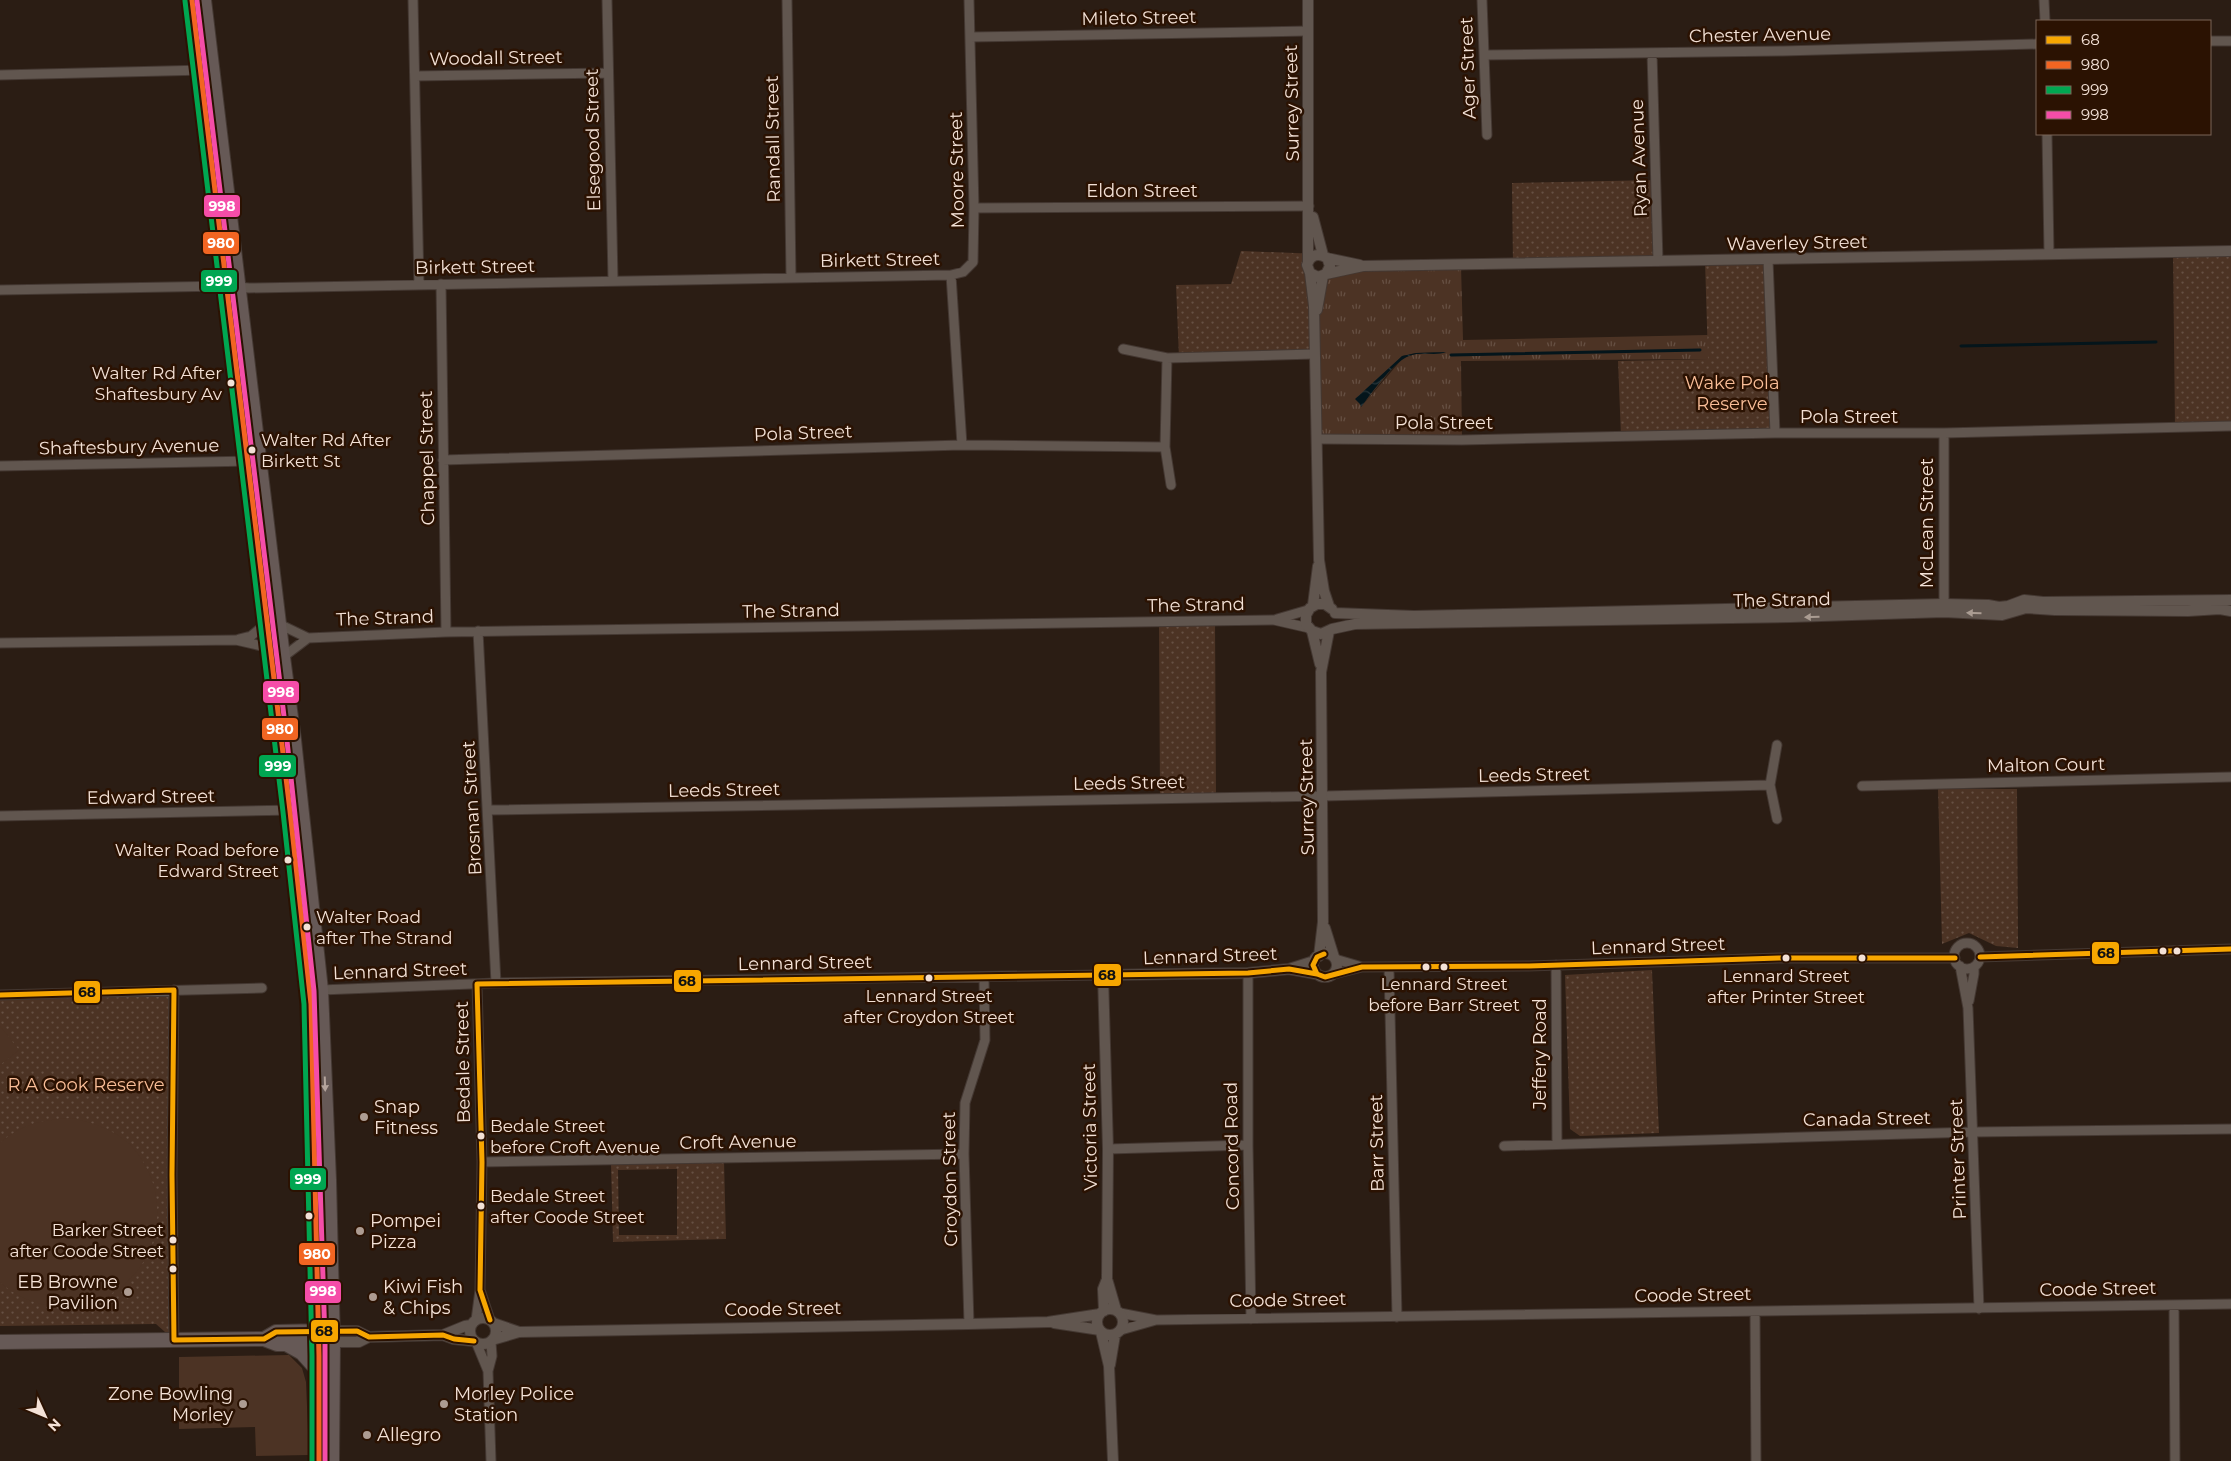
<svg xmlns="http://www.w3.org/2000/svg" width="2231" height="1461" font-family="Montserrat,sans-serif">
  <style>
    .grass { fill: url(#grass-tufts); fill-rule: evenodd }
    .park { fill: url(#park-dots); fill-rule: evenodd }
    .pitch { fill: #4c3324 }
    .water { fill: url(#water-waves) }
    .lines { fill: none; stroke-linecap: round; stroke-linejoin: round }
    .stream { stroke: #04151b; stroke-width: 3 }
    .minor-casing { stroke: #443832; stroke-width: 11 }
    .tertiary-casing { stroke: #443832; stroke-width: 12 }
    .primary-casing { stroke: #443832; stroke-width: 16 }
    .minor { stroke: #61564f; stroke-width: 9 }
    .tertiary { stroke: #61564f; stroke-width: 10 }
    .primary { stroke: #665956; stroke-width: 14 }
    .bus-1-casing { stroke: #2b1202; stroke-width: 9 }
    .bus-2-casing { stroke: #2b1202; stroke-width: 9 }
    .bus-3-casing { stroke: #2b1202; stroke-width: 9 }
    .bus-4-casing { stroke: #2b1202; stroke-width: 9 }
    .bus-1 { stroke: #f7a600; stroke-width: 5 }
    .bus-2 { stroke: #f26522; stroke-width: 5 }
    .bus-3 { stroke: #00a651; stroke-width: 5 }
    .bus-4 { stroke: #f54da8; stroke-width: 5 }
    .oneway { fill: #aa9c92 }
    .oneway2 { fill: #b4a49c }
    .bus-dot { fill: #f3e1d6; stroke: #2b1202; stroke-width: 2 }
    .poi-dot { fill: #ad9c92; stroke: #2b1202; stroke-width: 2 }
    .labels { text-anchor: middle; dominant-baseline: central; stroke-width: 5; stroke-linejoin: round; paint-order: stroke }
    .bus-label { font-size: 17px; fill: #f3e1d6; stroke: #2b1202; text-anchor: start }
    .street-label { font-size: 18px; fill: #f3e1d6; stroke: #2b1202 }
    .park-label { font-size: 18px; fill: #fabe98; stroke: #2b1202 }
    .poi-label { font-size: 18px; fill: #f3e1d6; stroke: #2b1202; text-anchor: start }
    .line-badge { stroke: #2b1202; stroke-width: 2 }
    .badge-label { font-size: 14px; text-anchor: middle; font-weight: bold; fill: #fff }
    .pale-badge-label { font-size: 14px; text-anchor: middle; font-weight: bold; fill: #111 }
  </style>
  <defs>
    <pattern id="grass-tufts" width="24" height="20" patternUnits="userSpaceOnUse" patternTransform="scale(1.25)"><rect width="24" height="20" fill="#4c3324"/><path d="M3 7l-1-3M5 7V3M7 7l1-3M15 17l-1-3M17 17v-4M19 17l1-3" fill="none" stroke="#665043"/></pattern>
    <pattern id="park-dots" width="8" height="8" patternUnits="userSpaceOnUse" patternTransform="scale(1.25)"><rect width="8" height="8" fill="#4c3324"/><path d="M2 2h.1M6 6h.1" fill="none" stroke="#665043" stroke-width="1.8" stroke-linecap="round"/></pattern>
    <pattern id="water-waves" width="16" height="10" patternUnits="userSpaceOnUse" patternTransform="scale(1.25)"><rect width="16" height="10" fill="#04151b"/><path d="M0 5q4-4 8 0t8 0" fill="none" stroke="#29373b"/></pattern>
  </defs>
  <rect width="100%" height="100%" fill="#2b1d14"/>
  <path class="grass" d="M 1330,266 L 1461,266 L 1463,340 L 1708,335 L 1708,359 L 1461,361 L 1462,440 L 1317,439 L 1318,277 ZM 1446,352 L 1416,354 L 1403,358 L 1361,407 L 1402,356 L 1416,353 Z"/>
  <path class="park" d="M 1656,180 L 1658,261 L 1513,264 L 1512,183 Z
    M 1241,251 L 1319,254 L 1308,261 L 1318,277 L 1314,354 L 1179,358 L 1176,285 L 1231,284 Z
    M 2231,251 L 2231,426 L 2175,427 L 2173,252 Z
    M 1768,260 L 1775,433 L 1621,436 L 1618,361 L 1708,359 L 1705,261 Z
    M 1159,621 L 1215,621 L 1216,798 L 1160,799 Z
    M 1938,789 L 2017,789 L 2018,948 L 1996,946 L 1969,933 L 1942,944 Z
    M 1652,970 L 1659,1133 L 1580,1136 L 1570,1129 L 1565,975 Z
    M 174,990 L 174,1340 L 156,1324 L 0,1326 L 0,995 Z
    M 724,1161 L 726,1239 L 613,1242 L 611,1164 ZM 677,1169 L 677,1235 L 619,1235 L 618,1170 Z"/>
  <path class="pitch" d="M 0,1026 L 19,1050 L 0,1065 Z
    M 72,1118 C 93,1123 110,1128 127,1142 C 138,1151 147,1167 152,1180 C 174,1246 125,1312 54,1306 C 34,1304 15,1296 0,1282 L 0,1143 C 23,1123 43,1120 72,1118 Z
    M 289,1355 L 302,1368 L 306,1382 L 309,1455 L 256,1456 L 255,1427 L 179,1429 L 179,1357 Z"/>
  <path class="water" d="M 1446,352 C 1438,356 1423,352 1412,355 C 1395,359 1372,393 1361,407 L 1360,404 L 1355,399 L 1402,356 L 1416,353 Z"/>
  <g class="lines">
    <path class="stream" d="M 1961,346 L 2156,342
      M 1451,355 L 1700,350"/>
    <defs>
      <path id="minor" d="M 413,0 L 419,285
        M 607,0 L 613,280
        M 787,0 L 791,277
        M 1482,0 L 1487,135
        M 2044,0 L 2045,21
        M 970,37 L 1308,31
        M 2210,41 L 2231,41
        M 1652,53 L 1658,261
        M 1484,55 L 1783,51 L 2037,44
        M 0,75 L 205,70
        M 415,76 L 607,73
        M 2047,134 L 2049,254
        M 974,208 L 1309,206
        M 1768,260 L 1775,433
        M 951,275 L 962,445
        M 441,284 L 446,632
        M 0,290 L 226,286 L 249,288 L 951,275 L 963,272 L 973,262 L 974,208 L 969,0
        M 1123,349 L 1167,358
        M 1317,439 L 1462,440 L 1775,433 L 1944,433 L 2231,426
        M 1165,447 L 1171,485
        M 443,460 L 962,445 L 1165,447 L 1167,358 L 1314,354
        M 0,466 L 252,461
        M 1944,610 L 1944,433
        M 1277,619 L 1308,610
        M 279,624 L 308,638 L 446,632 L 1274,620 L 1309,628
        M 478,631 L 496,983
        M 239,639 L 251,636 L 267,623
        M 0,643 L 236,640 L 270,648
        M 283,657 L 308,638
        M 1777,745 L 1770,785 L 1777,819
        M 1862,786 L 2231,777
        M 489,810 L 1324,796 L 1770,785
        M 0,816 L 295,810
        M1954 956a13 13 0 1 1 26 0a13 13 0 1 1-26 0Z
        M 1980,957 L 2231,949
        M 1335,959 L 1362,967
        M 1556,965 L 1557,1143
        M 1960,966 L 1968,1008 L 1979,1309
        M 1389,968 L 1397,1317
        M 1248,973 L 1248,1145 L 1251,1319
        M 1334,974 L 1362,967 L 1529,966 L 1779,958 L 1955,958
        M 321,990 L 496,983 L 1103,975
        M 0,995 L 262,988
        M 1969,1001 L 1974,974 L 1974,967
        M 1504,1146 L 1974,1132 L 2231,1129
        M 1108,1149 L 1248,1145
        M 482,1162 L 964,1154
        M 480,1290 L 490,1320
        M 2174,1306 L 2175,1461
        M 1120,1313 L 1156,1320
        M 1755,1313 L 1756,1461
        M 476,1320 L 480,1290 L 482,1162 L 477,984
        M 969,1324 L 964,1154 L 965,1103 L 985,1040 L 984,977
        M 1121,1330 L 1156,1320 L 2231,1304
        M 174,1340 L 172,1175 L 174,990
        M 476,1342 L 488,1371
        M 491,1342 L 492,1356 L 488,1371 L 491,1461"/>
      <path id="tertiary" d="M 1308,0 L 1308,261
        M 1313,217 L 1323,255
        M 1327,258 L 1360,265
        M 1310,273 L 1318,277 L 1326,274 L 1330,266 L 1327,258 C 1318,252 1310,255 1307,265 L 1310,273 L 1314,306 L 1319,560 L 1324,591 L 1329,606
        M 1326,274 L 1363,266 L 2231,251
        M 1317,310 L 1323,276
        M 1313,605 L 1318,566
        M 1335,613 L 1414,616 L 1944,604 L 1988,605 L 1999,607 L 2008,606 L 2024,600 L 2043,602 L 2231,600
        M 1332,629 L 1355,624 L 1791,617 L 1944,612 L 2002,615 L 2026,608 L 2055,610 L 2188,611 L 2220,609 L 2231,611
        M 1312,631 L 1321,634 L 1332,629
        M 1320,664 L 1312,631 L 1306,624 L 1306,615 L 1310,608 L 1317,604 L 1325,604 L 1332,609
        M 1325,928 L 1334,957
        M1313 965a12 12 0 1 1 24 0a12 12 0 1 1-24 0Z
        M 1319,956 L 1323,922 L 1321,672 L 1329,631
        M 1289,969 L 1314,961
        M1097 1322a13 13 0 1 1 26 0a13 13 0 1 1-26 0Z
        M 1116,1310 L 1107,1279 L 1108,1149 L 1103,975 L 1248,973 L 1289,969 L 1317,974
        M 1104,1311 L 1103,1289 L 1107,1279
        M470 1331a13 13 0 1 1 26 0a13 13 0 1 1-26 0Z
        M 493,1323 L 519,1332
        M 1054,1323 L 1100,1330
        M 333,1331 L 357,1331 L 369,1337
        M 1101,1332 L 1109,1366 L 1113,1461
        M 443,1335 L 454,1339 L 474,1341
        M 492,1340 L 519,1332 L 969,1324 L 1048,1322 L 1100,1314
        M 333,1342 L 359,1342 L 369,1337 L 443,1335 L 465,1326 L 471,1325
        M 1110,1365 L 1115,1335"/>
      <path id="primary" d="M 192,0 L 290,811 L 311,1004 L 319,1356 L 319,1461
        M 204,0 L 283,657 L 294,740 L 321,990 L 329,1180 L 333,1342 L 332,1461
        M 264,1339 L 276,1332 L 326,1331
        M 0,1342 L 264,1339 L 277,1344 L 326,1343
        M 286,1344 L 302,1353 L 319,1372"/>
    </defs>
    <use href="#minor" class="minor-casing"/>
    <use href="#tertiary" class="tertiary-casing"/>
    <use href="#primary" class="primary-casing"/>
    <use href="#minor" class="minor"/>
    <use href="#tertiary" class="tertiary"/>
    <use href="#primary" class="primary"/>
    <defs>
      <path id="bus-1" d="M 1324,954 L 1317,957 L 1313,965 L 1317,974 L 1325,977 L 1362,967 L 1529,966 L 1779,958 L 1955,958
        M 1980,957 L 2231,949
        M 477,984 L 1248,973 L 1289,969 L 1317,974
        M 477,984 L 482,1162 L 480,1290 L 490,1320
        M 174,990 L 172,1175 L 174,1340
        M 0,995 L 174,990
        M 174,1340 L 264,1339 L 276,1332 L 357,1331 L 369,1337 L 443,1335 L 454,1339 L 474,1341"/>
      <path id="bus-2" d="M 192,0 L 290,811 L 311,1004 L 319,1356 L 319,1461"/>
      <path id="bus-3" d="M 185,1 L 283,812 L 304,1004 L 312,1356 L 312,1461"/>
      <path id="bus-4" d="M 197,1 L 287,741 L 314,991 L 325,1342 L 325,1461"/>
    </defs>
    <use href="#bus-1" class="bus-1-casing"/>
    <use href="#bus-2" class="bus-2-casing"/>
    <use href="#bus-3" class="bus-3-casing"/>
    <use href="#bus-4" class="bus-4-casing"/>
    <use href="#bus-1" class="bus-1"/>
    <use href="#bus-2" class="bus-2"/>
    <use href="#bus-3" class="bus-3"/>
    <use href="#bus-4" class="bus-4"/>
  </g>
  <defs><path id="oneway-solid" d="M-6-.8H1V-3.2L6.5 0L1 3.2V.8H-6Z" transform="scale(1.25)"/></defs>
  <g class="oneway">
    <use href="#oneway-solid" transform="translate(1974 613) rotate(-178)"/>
    <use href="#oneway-solid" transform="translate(1812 617) rotate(179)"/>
  </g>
  <use class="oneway2" href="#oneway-solid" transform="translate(325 1084) rotate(88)"/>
  <g class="bus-dot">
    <circle cx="231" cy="383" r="4.5"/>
    <circle cx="252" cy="450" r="4.5"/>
    <circle cx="288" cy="860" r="4.5"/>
    <circle cx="307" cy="927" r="4.5"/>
    <circle cx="2163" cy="951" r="4.5"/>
    <circle cx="2177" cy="951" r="4.5"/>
    <circle cx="1786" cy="958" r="4.5"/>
    <circle cx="1862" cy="958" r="4.5"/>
    <circle cx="1426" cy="967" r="4.5"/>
    <circle cx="1444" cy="967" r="4.5"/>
    <circle cx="929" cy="978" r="4.5"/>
    <circle cx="481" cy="1136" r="4.5"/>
    <circle cx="481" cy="1206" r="4.5"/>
    <circle cx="309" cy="1216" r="4.5"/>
    <circle cx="173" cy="1240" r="4.5"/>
    <circle cx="173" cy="1269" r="4.5"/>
  </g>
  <g class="poi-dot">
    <circle cx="364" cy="1117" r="5"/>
    <circle cx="360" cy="1231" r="5"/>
    <circle cx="128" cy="1292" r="5"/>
    <circle cx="373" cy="1297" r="5"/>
    <circle cx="243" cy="1404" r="5"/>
    <circle cx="444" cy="1404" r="5"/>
    <circle cx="367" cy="1435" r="5"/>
  </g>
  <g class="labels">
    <g class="bus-label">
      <text x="222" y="373" text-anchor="end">Walter Rd After<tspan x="222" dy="21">Shaftesbury Av</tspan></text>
      <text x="261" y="440">Walter Rd After<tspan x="261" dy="21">Birkett St</tspan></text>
      <text x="279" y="850" text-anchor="end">Walter Road before<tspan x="279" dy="21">Edward Street</tspan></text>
      <text x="316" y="917">Walter Road<tspan x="316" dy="21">after The Strand</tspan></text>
      <text x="1786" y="976" text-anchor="middle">Lennard Street<tspan x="1786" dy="21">after Printer Street</tspan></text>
      <text x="1444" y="984" text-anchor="middle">Lennard Street<tspan x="1444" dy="21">before Barr Street</tspan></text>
      <text x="929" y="996" text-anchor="middle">Lennard Street<tspan x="929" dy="21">after Croydon Street</tspan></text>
      <text x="490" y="1126">Bedale Street<tspan x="490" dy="21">before Croft Avenue</tspan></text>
      <text x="490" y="1196">Bedale Street<tspan x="490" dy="21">after Coode Street</tspan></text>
      <text x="164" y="1230" text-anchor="end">Barker Street<tspan x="164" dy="21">after Coode Street</tspan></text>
    </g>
    <g class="street-label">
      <text transform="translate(1139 18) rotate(-1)">Mileto Street</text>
      <text transform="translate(1760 35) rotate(-1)">Chester Avenue</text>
      <text transform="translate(496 58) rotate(-1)">Woodall Street</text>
      <text transform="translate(1468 68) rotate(-92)">Ager Street</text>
      <text transform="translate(1292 103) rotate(-91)">Surrey Street</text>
      <text transform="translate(773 139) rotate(-91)">Randall Street</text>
      <text transform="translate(593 140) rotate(-91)">Elsegood Street</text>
      <text transform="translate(1639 158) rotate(-92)">Ryan Avenue</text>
      <text transform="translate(957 170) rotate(-91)">Moore Street</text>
      <text x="1142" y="191">Eldon Street</text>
      <text transform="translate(1797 243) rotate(-1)">Waverley Street</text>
      <text transform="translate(880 260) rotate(-1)">Birkett Street</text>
      <text transform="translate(475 267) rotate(-1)">Birkett Street</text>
      <text x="1849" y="417">Pola Street</text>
      <text x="1444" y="423">Pola Street</text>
      <text transform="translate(803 433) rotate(-2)">Pola Street</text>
      <text transform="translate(129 447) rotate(-1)">Shaftesbury Avenue</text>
      <text transform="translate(427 458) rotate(-91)">Chappel Street</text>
      <text transform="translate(1927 523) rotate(-90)">McLean Street</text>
      <text transform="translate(1782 600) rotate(-1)">The Strand</text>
      <text transform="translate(1196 605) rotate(-1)">The Strand</text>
      <text transform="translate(791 611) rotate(-1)">The Strand</text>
      <text transform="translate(385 618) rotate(-2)">The Strand</text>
      <text transform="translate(2046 765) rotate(-1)">Malton Court</text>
      <text transform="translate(1534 775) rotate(-1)">Leeds Street</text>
      <text transform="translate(1129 783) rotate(-1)">Leeds Street</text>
      <text transform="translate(724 790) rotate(-1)">Leeds Street</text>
      <text transform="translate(151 797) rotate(-1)">Edward Street</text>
      <text transform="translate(1307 797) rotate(-91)">Surrey Street</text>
      <text transform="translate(472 808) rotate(-93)">Brosnan Street</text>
      <text transform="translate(1658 946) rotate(-2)">Lennard Street</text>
      <text transform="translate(1210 956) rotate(-2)">Lennard Street</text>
      <text transform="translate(805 963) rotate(-1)">Lennard Street</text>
      <text transform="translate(400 971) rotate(-2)">Lennard Street</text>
      <text transform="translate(1540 1054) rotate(-90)">Jeffery Road</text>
      <text transform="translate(463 1062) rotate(-91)">Bedale Street</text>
      <text transform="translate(1867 1119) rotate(-1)">Canada Street</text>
      <text transform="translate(1090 1127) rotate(-91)">Victoria Street</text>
      <text transform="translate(738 1142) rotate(-1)">Croft Avenue</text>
      <text transform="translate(1377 1143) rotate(-91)">Barr Street</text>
      <text transform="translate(1232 1146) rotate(-91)">Concord Road</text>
      <text transform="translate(1958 1159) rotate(-92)">Printer Street</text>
      <text transform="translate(950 1179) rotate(-91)">Croydon Street</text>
      <text transform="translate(2098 1289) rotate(-1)">Coode Street</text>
      <text transform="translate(1693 1295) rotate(-1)">Coode Street</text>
      <text transform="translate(1288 1300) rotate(-1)">Coode Street</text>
      <text transform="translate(783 1309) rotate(-1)">Coode Street</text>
    </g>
    <g class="park-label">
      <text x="1732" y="383">Wake Pola<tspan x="1732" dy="21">Reserve</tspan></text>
      <text x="86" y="1085">R A Cook Reserve</text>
    </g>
    <g class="poi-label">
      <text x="374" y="1107">Snap<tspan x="374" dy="21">Fitness</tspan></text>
      <text x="370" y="1221">Pompei<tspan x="370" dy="21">Pizza</tspan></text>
      <text x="118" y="1282" text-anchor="end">EB Browne<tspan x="118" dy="21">Pavilion</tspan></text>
      <text x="383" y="1287">Kiwi Fish<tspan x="383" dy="21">&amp; Chips</tspan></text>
      <text x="233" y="1394" text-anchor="end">Zone Bowling<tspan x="233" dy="21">Morley</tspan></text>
      <text x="454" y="1394">Morley Police<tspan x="454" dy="21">Station</tspan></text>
      <text x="377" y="1435">Allegro</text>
    </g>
  </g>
  <g class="line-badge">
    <rect x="203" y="194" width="38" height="24" rx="5" fill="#f54da8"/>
    <rect x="202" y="231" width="38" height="24" rx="5" fill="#f26522"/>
    <rect x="200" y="269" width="38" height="24" rx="5" fill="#00a651"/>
    <rect x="262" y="680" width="38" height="24" rx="5" fill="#f54da8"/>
    <rect x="261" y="717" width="38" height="24" rx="5" fill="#f26522"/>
    <rect x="258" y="754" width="39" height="24" rx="5" fill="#00a651"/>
    <rect x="2091" y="941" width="29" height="24" rx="5" fill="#f7a600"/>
    <rect x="1093" y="963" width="29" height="24" rx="5" fill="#f7a600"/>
    <rect x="673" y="969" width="29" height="24" rx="5" fill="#f7a600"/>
    <rect x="73" y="980" width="28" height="24" rx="5" fill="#f7a600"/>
    <rect x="289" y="1167" width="38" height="24" rx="5" fill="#00a651"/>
    <rect x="298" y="1242" width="38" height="24" rx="5" fill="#f26522"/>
    <rect x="304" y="1280" width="38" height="24" rx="5" fill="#f54da8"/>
    <rect x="310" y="1319" width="29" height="24" rx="5" fill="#f7a600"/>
  </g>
  <g class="badge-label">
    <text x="222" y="211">998</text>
    <text x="221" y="248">980</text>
    <text x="219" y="286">999</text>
    <text x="281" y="697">998</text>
    <text x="280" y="734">980</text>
    <text x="278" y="771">999</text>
    <text x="308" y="1184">999</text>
    <text x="317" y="1259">980</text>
    <text x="323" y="1296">998</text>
  </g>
  <g class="pale-badge-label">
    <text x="2106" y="958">68</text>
    <text x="1107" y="980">68</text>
    <text x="687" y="986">68</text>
    <text x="87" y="997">68</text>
    <text x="324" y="1336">68</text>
  </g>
  <rect x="2036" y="20" width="175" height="115" fill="#2b1202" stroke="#7b6557"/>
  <rect x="2046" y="36" width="25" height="8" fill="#f7a600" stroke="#7b6557"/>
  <text x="2081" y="45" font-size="15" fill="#f3e1d6">68</text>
  <rect x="2046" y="61" width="25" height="8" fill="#f26522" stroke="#7b6557"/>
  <text x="2081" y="70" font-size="15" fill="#f3e1d6">980</text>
  <rect x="2046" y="86" width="25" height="8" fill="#00a651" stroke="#7b6557"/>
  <text x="2081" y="95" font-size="15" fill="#f3e1d6">999</text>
  <rect x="2046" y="111" width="25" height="8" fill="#f54da8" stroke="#7b6557"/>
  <text x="2081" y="120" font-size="15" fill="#f3e1d6">998</text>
  <g transform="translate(45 1416) rotate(134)" stroke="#2b1202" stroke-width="4" paint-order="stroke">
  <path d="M0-4L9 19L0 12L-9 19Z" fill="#f3e1d6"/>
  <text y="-8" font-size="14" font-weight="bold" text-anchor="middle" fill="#f3e1d6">N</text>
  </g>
</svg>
